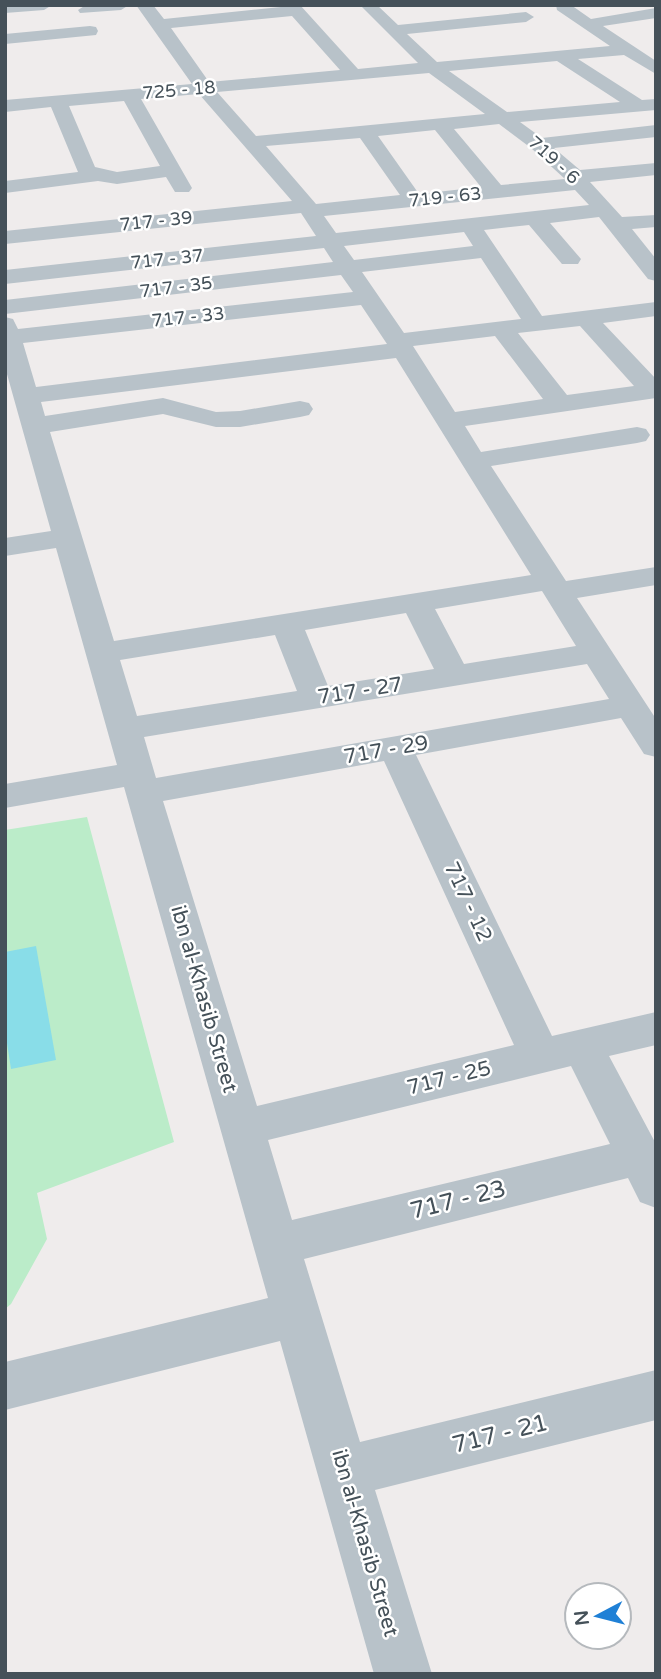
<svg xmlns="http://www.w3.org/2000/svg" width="661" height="1679" font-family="'Varela Round',sans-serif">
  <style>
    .green { fill: #bbecc9 }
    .water { fill: #89dde8 }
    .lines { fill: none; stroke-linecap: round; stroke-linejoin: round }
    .minor { fill: #b8c2c9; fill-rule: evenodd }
    .labels { text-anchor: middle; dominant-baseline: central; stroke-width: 5; stroke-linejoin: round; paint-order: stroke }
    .far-street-label { font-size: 18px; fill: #455159; stroke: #fff }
    .street-label { font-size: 21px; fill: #455159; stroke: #fff }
    .near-street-label { font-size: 24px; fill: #455159; stroke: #fff }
  </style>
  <rect width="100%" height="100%" fill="#efecec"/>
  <path class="green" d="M 87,817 L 174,1142 L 37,1193 L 47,1239 L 11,1304 L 5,1309 L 5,830 Z"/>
  <path class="water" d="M 36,946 L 56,1060 L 11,1069 L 5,1030 L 5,952 Z"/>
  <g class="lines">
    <path class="minor" d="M 5,5 L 52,5 L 44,10 L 5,13 Z
      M 86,5 L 129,5 L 121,10 L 80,13 L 78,10 Z
      M 136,5 L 153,5 L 164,19 L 300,5 L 358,69 L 418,63 L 360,5 L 377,5 L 398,25 L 526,12 L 534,17 L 526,22 L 407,34 L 437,62 L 610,46 L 557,10 L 556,5 L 571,5 L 591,19 L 656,8 L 656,18 L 603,26 L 656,61 L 656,74 L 624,55 L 578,59 L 642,100 L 656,99 L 656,110 L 520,122 L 542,138 L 656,125 L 656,137 L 554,148 L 580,170 L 656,163 L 656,175 L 590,182 L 622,217 L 656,215 L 656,227 L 632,229 L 656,259 L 656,281 L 648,279 L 599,217 L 550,223 L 581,259 L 578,264 L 562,264 L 529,225 L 484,230 L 542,316 L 656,302 L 656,316 L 603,323 L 656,379 L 656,398 L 465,426 L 481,452 L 637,427 L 646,429 L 650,435 L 646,441 L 637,443 L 491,466 L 566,581 L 656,567 L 656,585 L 577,598 L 656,719 L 656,757 L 644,754 L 621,718 L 416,755 L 552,1036 L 656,1012 L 656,1045 L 609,1056 L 656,1144 L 656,1208 L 640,1202 L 628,1178 L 304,1259 L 360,1442 L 656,1370 L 656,1420 L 375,1490 L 432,1674 L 374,1674 L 280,1341 L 5,1410 L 5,1362 L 268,1298 L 124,787 L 5,808 L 5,784 L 117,765 L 56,548 L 5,556 L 5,538 L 51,531 L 5,367 L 5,317 L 13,319 L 18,329 L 353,292 L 341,275 L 5,314 L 5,300 L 333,262 L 324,248 L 5,284 L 5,270 L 316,236 L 301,213 L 5,244 L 5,231 L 292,201 L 199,94 L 141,99 L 192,188 L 189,192 L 175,192 L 166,177 L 117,184 L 98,181 L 5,193 L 5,181 L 78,172 L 51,107 L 5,112 L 5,100 L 192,84 ZM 292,16 L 340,70 L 209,82 L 171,28 ZM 557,61 L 620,102 L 507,112 L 449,71 ZM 429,73 L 485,114 L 256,136 L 217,92 ZM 124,101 L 160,166 L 117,172 L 95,167 L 69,106 ZM 499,124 L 531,148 L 565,179 L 501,185 L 454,129 ZM 435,130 L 481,187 L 419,194 L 378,136 ZM 360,138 L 400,195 L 316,204 L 266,146 ZM 575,190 L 589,205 L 336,233 L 324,216 ZM 464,232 L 473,246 L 354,260 L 344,246 ZM 481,258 L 521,319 L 404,333 L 362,272 ZM 361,305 L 387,344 L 36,387 L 23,343 ZM 580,326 L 634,386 L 567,395 L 518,333 ZM 495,336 L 543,399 L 455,412 L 413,346 ZM 396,358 L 531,575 L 114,641 L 50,432 L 163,414 L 216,427 L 240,427 L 300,417 L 309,415 L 313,409 L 309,403 L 300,401 L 240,411 L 216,412 L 163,398 L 45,416 L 41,402 ZM 542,591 L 576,646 L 464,664 L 435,609 ZM 406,613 L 434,669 L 328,686 L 305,630 ZM 275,635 L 297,691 L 137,716 L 120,660 ZM 587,664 L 609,699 L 156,778 L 144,737 ZM 384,761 L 514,1045 L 257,1106 L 163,801 ZM 571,1066 L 610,1144 L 292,1220 L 268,1140 Z
      M 90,26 L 96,27 L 98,31 L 96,35 L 5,44 L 5,34 Z"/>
  </g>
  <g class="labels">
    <g class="far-street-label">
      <text transform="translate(179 90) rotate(-5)">725 - 18</text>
      <text transform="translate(554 160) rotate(42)">719 - 6</text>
      <text transform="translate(445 197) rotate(-6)">719 - 63</text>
      <text transform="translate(156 221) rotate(-6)">717 - 39</text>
      <text transform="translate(167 259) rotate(-6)">717 - 37</text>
      <text transform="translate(176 287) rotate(-7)">717 - 35</text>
      <text transform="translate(188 317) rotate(-6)">717 - 33</text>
    </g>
    <g class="street-label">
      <text transform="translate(360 691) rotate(-9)">717 - 27</text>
      <text transform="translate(386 750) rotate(-10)">717 - 29</text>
      <text transform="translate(468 902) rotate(65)">717 - 12</text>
      <text transform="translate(204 999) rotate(74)">ibn al-Khasib Street</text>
      <text transform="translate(449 1078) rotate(-14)">717 - 25</text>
      <text transform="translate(365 1543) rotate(74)">ibn al-Khasib Street</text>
    </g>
    <g class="near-street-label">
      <text transform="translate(458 1200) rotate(-14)">717 - 23</text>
      <text transform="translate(500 1434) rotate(-14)">717 - 21</text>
    </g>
  </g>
  <rect width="661" height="1679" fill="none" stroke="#455159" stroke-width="14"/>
  <g transform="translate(598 1616) rotate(263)"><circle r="33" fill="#ffffff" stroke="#b5b9bd" stroke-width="2"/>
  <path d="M0-5L12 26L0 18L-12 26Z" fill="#1f80d6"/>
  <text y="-10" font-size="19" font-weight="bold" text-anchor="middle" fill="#455159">N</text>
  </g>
</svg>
